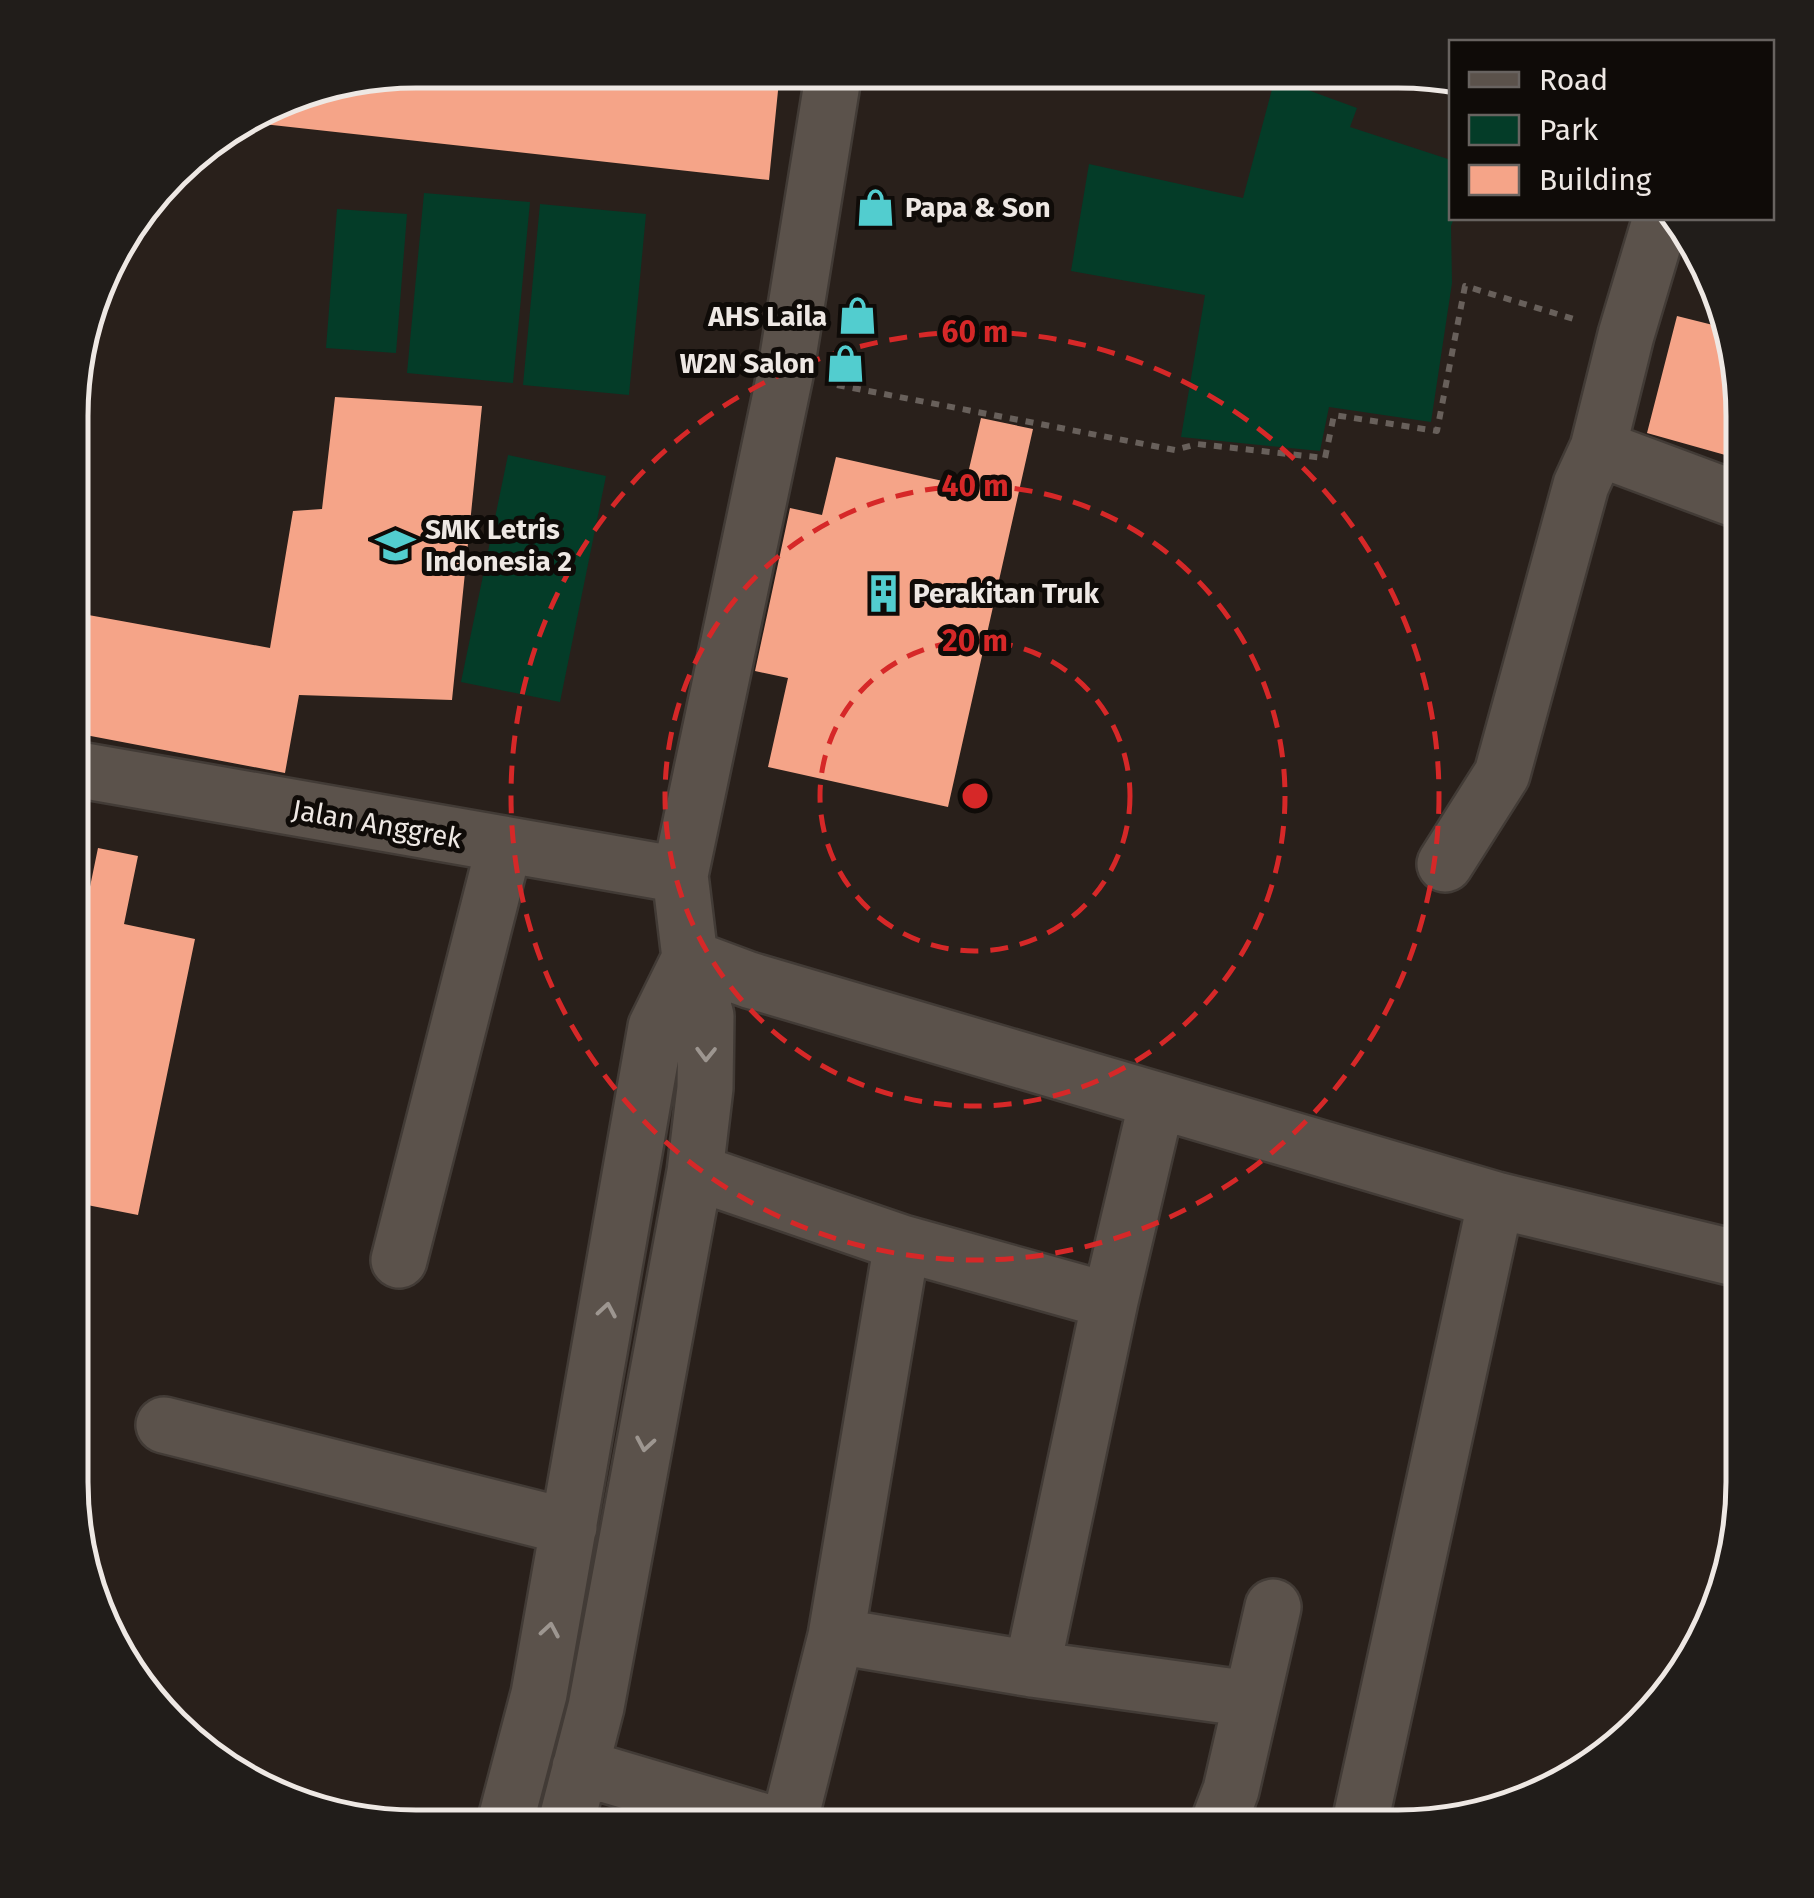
<svg xmlns="http://www.w3.org/2000/svg" width="1814" height="1898" font-family="'Fira Sans',sans-serif">
  <style>
    .green { fill: #043c28 }
    .building { fill: #f5a488 }
    .lines { fill: none; stroke-linecap: round; stroke-linejoin: round }
    .minor-casing { stroke: #423b36; stroke-width: 60 }
    .path { stroke: #68605b; stroke-width: 6; stroke-dasharray: 8 8; stroke-linecap: butt }
    .minor { stroke: #5b524b; stroke-width: 55 }
    .oneway { stroke: #9d9690 }
    .ring { fill: none; stroke: #d62828; stroke-width: 5; stroke-dasharray: 18 12 }
    .labels { text-anchor: middle; dominant-baseline: central; stroke-width: 10; stroke-linejoin: round; paint-order: stroke }
    .poi-label { font-size: 28px; font-weight: bold; fill: #eee8e4; stroke: #0f0b08; text-anchor: start }
    .street-label { font-size: 28px; fill: #eee8e4; stroke: #0f0b08 }
    .rim { fill: none; stroke: #eee8e4; stroke-width: 5 }
    .centre { fill: #d62828; stroke: #0f0b08; stroke-width: 5 }
    .ring-label { font-size: 30px; text-anchor: middle; font-weight: bold; fill: #d62828; stroke: #0f0b08; stroke-width: 10; stroke-linejoin: round; paint-order: stroke }
  </style>
  <rect width="100%" height="100%" fill="#29201b"/>
  <path class="green" d="M 1275,78 L 1357,108 L 1350,127 L 1451,160 L 1452,218 L 1454,218 L 1451,226 L 1452,283 L 1431,422 L 1329,407 L 1320,451 L 1181,437 L 1205,295 L 1071,271 L 1089,164 L 1243,198 Z
    M 424,193 L 530,202 L 513,383 L 407,373 Z
    M 540,204 L 646,214 L 629,395 L 523,385 Z
    M 337,209 L 407,214 L 396,353 L 326,348 Z
    M 508,455 L 606,476 L 560,702 L 461,682 Z"/>
  <path class="building" d="M 415,70 L 780,71 L 769,180 L 246,122 L 304,89 Z
    M 1677,316 L 1721,327 L 1743,393 L 1743,460 L 1647,433 Z
    M 335,397 L 482,406 L 452,700 L 299,695 L 285,773 L 75,733 L 75,654 L 83,614 L 270,648 L 293,511 L 322,509 Z
    M 981,418 L 1033,429 L 948,807 L 768,767 L 788,678 L 755,671 L 790,508 L 822,515 L 836,457 L 965,486 Z
    M 98,848 L 138,856 L 124,924 L 195,939 L 138,1215 L 82,1204 L 90,1161 L 72,1158 L 73,969 Z"/>
  <g class="lines">
    <defs>
      <path id="minor" d="M 1661,218 L 1626,335 L 1598,448 L 1743,502
        M 74,769 L 680,875
        M 1445,864 L 1502,774 L 1581,485 L 1598,448
        M 690,958 L 749,980 L 1496,1200 L 1743,1260
        M 695,1172 L 902,1243 L 1110,1301
        M 399,1260 L 504,847
        M 164,1425 L 569,1527
        M 836,1636 L 1032,1669 L 1250,1699
        M 1032,1669 L 1110,1301 L 1157,1101
        M 580,1767 L 782,1827
        M 504,1827 L 539,1694 L 656,1027 L 690,958
        M 565,1827 L 596,1707 L 695,1172 L 705,1088 L 706,1016 L 690,958 L 680,875 L 785,375 L 834,71
        M 788,1827 L 836,1636 L 902,1243
        M 1217,1827 L 1231,1790 L 1273,1607
        M 1359,1827 L 1496,1200"/>
    </defs>
    <use href="#minor" class="minor-casing"/>
    <path class="path" d="M 837,385 L 1175,450 L 1197,444 L 1325,458 L 1334,415 L 1437,431 L 1465,286 L 1577,320"/>
    <use href="#minor" class="minor"/>
  </g>
  <defs><path id="oneway-chevron" d="M-2-3.5L2.5 0L-2 3.5" fill="none" stroke-width="1.6" stroke-linecap="round" stroke-linejoin="round" transform="scale(2.5)"/></defs>
  <g class="oneway">
    <use href="#oneway-chevron" transform="translate(706 1054) rotate(91)"/>
    <use href="#oneway-chevron" transform="translate(607 1310) rotate(-80)"/>
    <use href="#oneway-chevron" transform="translate(645 1444) rotate(100)"/>
    <use href="#oneway-chevron" transform="translate(550 1630) rotate(-80)"/>
  </g>
  <g class="ring">
    <circle cx="975" cy="796" r="155"/>
    <circle cx="975" cy="796" r="310"/>
    <circle cx="975" cy="796" r="464"/>
  </g>
  <defs>
    <symbol id="shop-bare" viewBox="-9 -9 18 18"><path d="M-5-2.5h2.3a2.7 3.5 0 0 1 5.4 0H5L5.5 6h-11ZM-1.5-2.5h3a1.5 2.3 0 0 0-3 0Z" fill="#52cdcf" stroke="#0f0b08" stroke-width="2.5" paint-order="stroke"/></symbol>
    <symbol id="school-bare" viewBox="-9 -9 18 18"><path d="M0-5L7-2L0 1L-7-2ZM-4 1L0 2.5L4 1V4Q0 6-4 4Z" fill="#52cdcf" stroke="#0f0b08" stroke-width="2.5" paint-order="stroke"/></symbol>
    <symbol id="building-bare" viewBox="-9 -9 18 18"><path d="M-4-6H4V6H1V3H-1V6H-4ZM-2.5-4.3h1.7v1.8h-1.7ZM.8-4.3h1.7v1.8H.8ZM-2.5-1h1.7V.8h-1.7ZM.8-1h1.7V.8H.8Z" fill="#52cdcf" stroke="#0f0b08" stroke-width="2.5" paint-order="stroke"/></symbol>
  </defs>
  <g fill-rule="evenodd">
    <use href="#shop-bare" x="848" y="180" width="55" height="55"/>
    <use href="#shop-bare" x="830" y="288" width="55" height="55"/>
    <use href="#shop-bare" x="818" y="336" width="55" height="55"/>
    <use href="#school-bare" x="368" y="518" width="55" height="55"/>
    <use href="#building-bare" x="856" y="566" width="55" height="55"/>
  </g>
  <g class="labels">
    <g class="poi-label">
      <text x="905" y="207">Papa &amp; Son</text>
      <text x="827" y="316" text-anchor="end">AHS Laila</text>
      <text x="815" y="363" text-anchor="end">W2N Salon</text>
      <text x="425" y="529">SMK Letris<tspan x="425" dy="32">Indonesia 2</tspan></text>
      <text x="913" y="593">Perakitan Truk</text>
    </g>
    <g class="street-label">
      <text transform="translate(377 824) rotate(10)">Jalan Anggrek</text>
    </g>
  </g>
  <path d="M0 0H1814V1898H0ZM416 88H1398A328 328 0 0 1 1726 416V1482A328 328 0 0 1 1398 1810H416A328 328 0 0 1 88 1482V416A328 328 0 0 1 416 88Z" fill="#211d1a" fill-rule="evenodd"/>
  <path class="rim" d="M416 88H1398A328 328 0 0 1 1726 416V1482A328 328 0 0 1 1398 1810H416A328 328 0 0 1 88 1482V416A328 328 0 0 1 416 88Z"/>
  <circle cx="975" cy="796" r="15" class="centre"/>
  <g class="ring-label">
    <text x="975" y="342">60 m</text>
    <text x="975" y="496">40 m</text>
    <text x="975" y="651">20 m</text>
  </g>
  <rect x="1449" y="40" width="325" height="180" fill="#0f0b08" stroke="#686360" stroke-width="2.5"/>
  <rect x="1469" y="72" width="50" height="15" fill="#5b524b" stroke="#686360" stroke-width="2.5"/>
  <text x="1539" y="90" font-size="30" fill="#eee8e4">Road</text>
  <rect x="1469" y="115" width="50" height="30" fill="#043c28" stroke="#686360" stroke-width="2.5"/>
  <text x="1539" y="140" font-size="30" fill="#eee8e4">Park</text>
  <rect x="1469" y="165" width="50" height="30" fill="#f5a488" stroke="#686360" stroke-width="2.5"/>
  <text x="1539" y="190" font-size="30" fill="#eee8e4">Building</text>
</svg>
